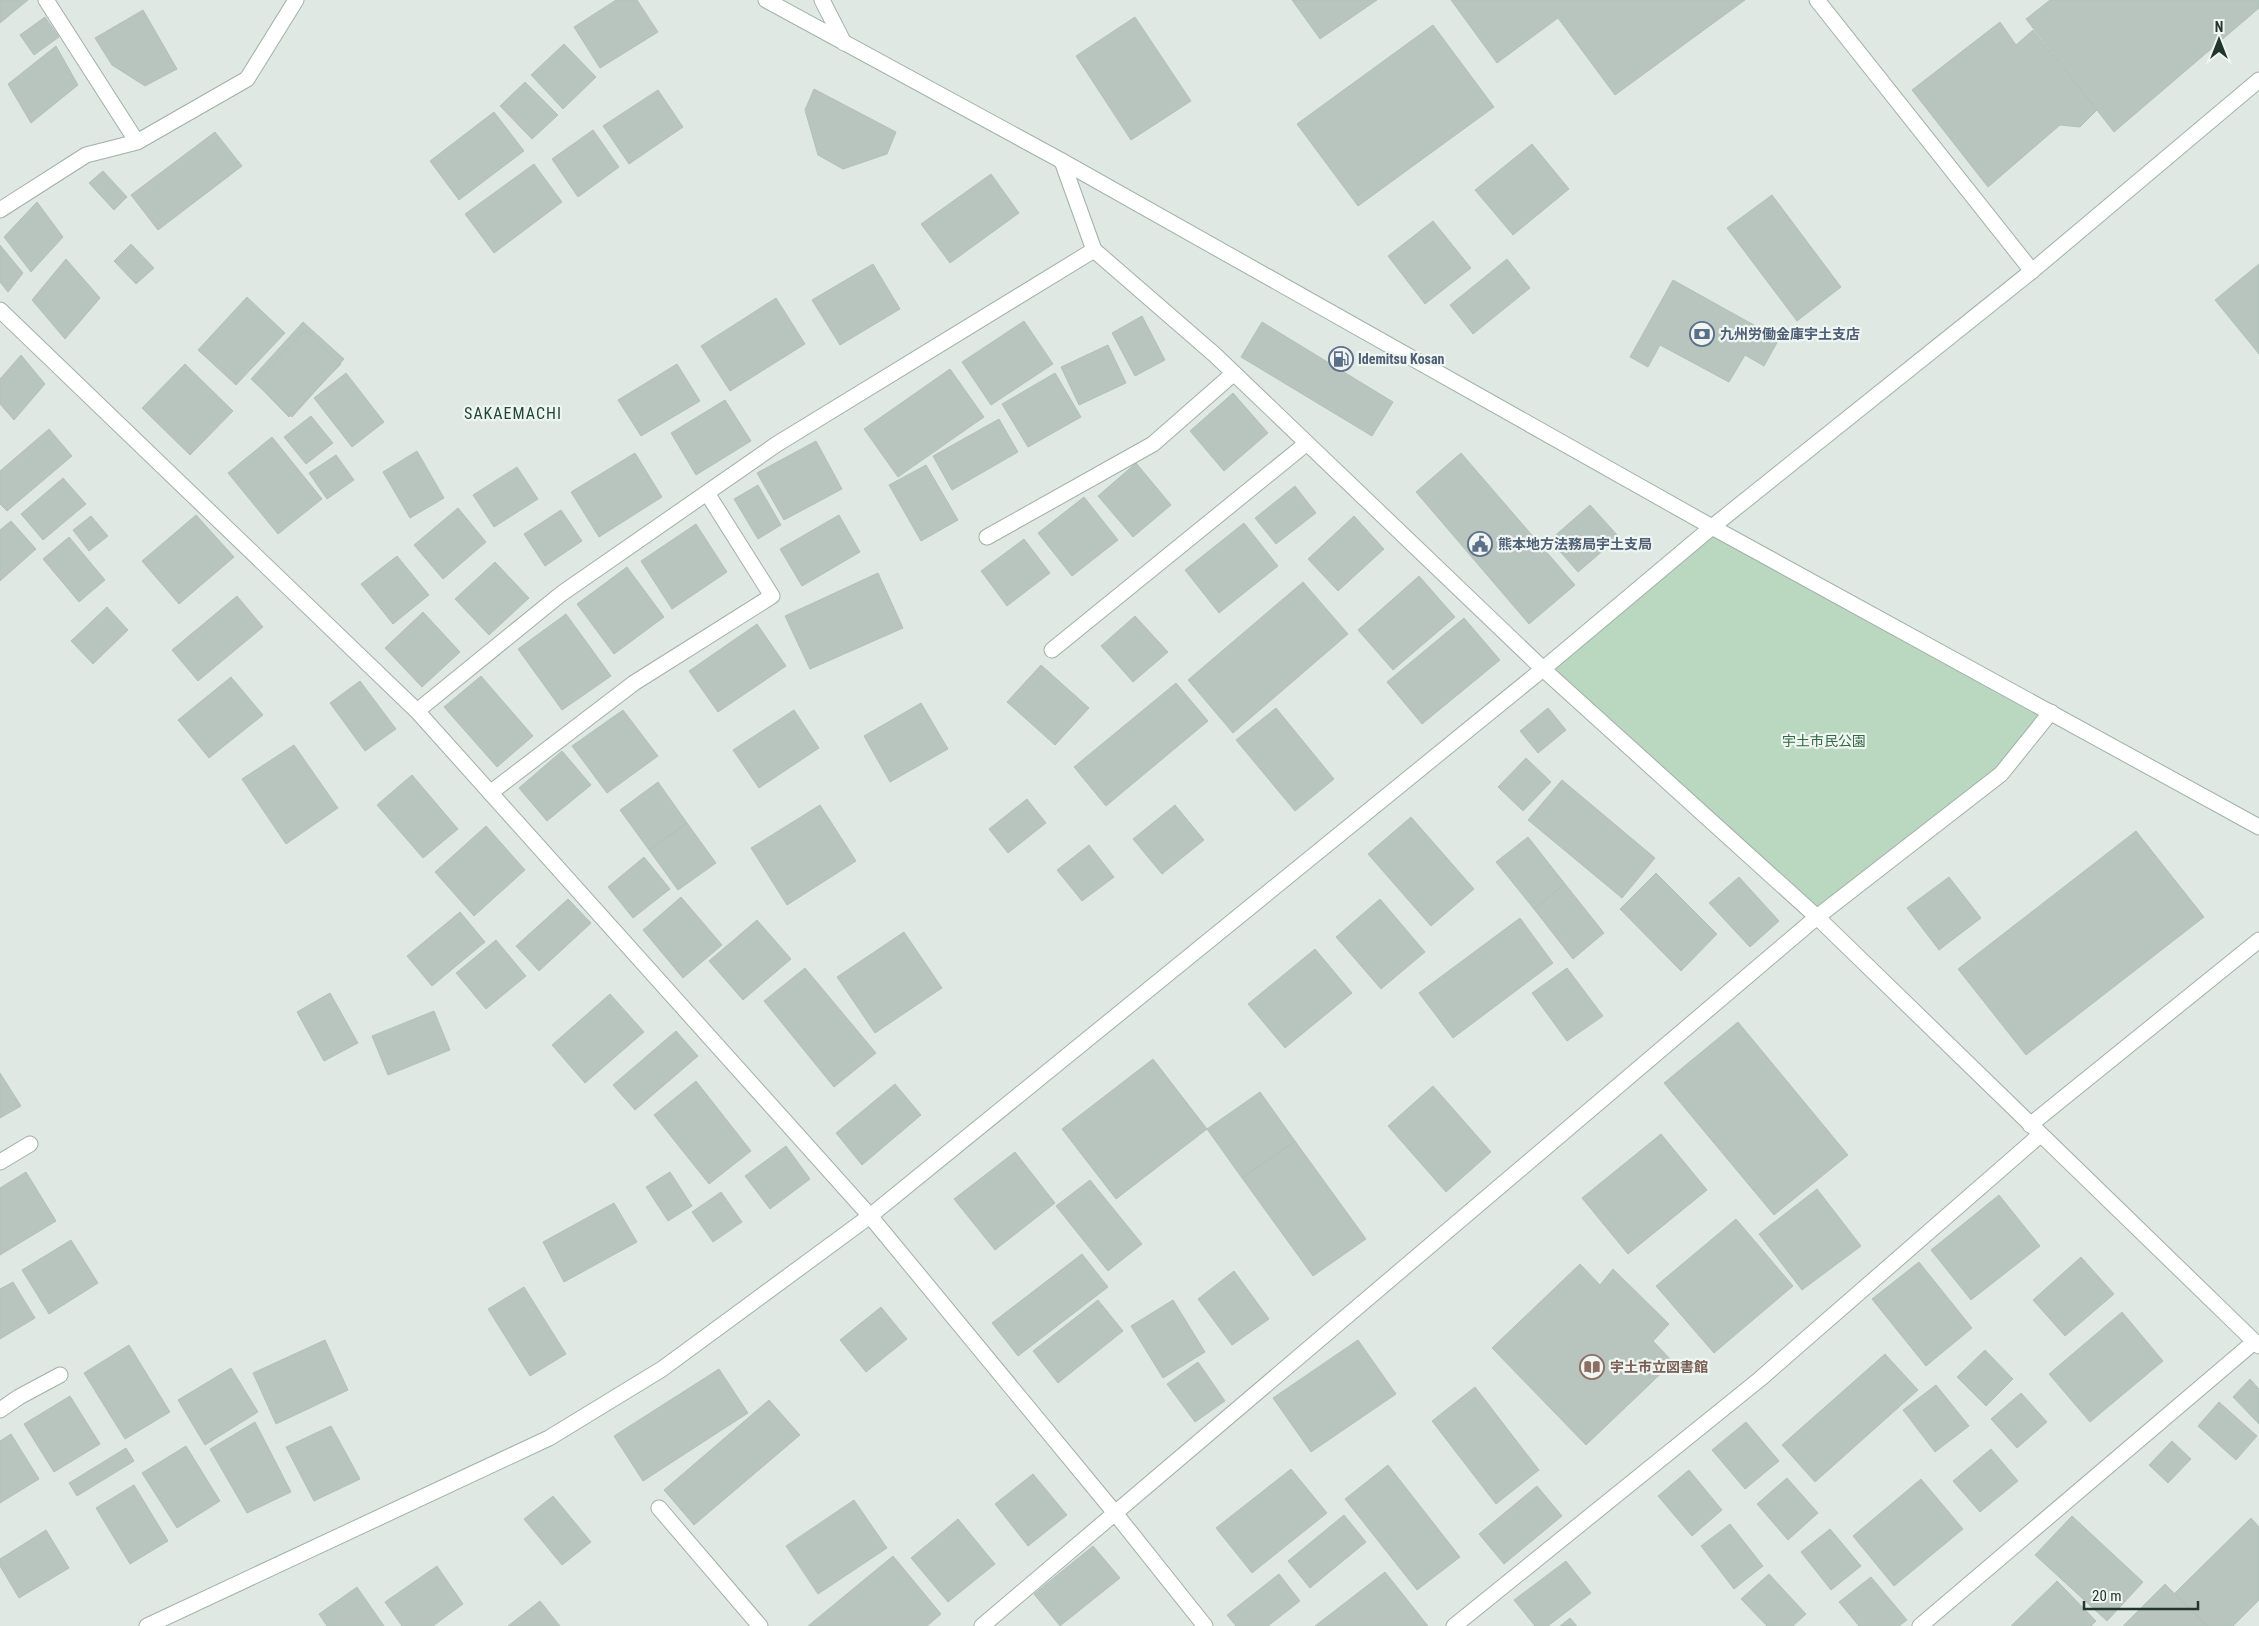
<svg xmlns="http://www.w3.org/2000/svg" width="2259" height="1626" font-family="'Roboto Condensed','Noto Sans JP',sans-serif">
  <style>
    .green { fill: #bad7bf }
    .building { fill: #b8c5bf; stroke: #b2c1ba }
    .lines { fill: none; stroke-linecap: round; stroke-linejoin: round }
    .street-casing { stroke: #a3afa9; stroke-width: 17 }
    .secondary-casing { stroke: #a0b2aa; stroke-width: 17 }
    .street { stroke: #fff; stroke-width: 15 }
    .secondary { stroke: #fff; stroke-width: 15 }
    .labels { text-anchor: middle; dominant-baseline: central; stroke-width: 4.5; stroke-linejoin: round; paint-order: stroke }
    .service-label { font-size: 14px; font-weight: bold; fill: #4e5e75; stroke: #eff5f1; text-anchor: start }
    .park-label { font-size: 14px; fill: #326842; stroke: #eff5f1 }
    .education-label { font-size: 14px; font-weight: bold; fill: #785e54; stroke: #eff5f1; text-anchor: start }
    .quarter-label { font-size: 16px; letter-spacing: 1px; fill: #214539; stroke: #eff5f1 }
  </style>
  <rect width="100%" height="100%" fill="#dfe8e3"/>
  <path class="green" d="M 1712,527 L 2051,712 L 2001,774 L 1817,917 L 1543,669 Z"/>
  <path class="building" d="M 0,0 L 28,0 L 0,23 Z
    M 616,0 L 637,0 L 658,32 L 600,68 L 574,27 Z
    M 1292,0 L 1377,0 L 1320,39 Z
    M 1451,0 L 1745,0 L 1615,95 L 1558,18 L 1497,63 Z
    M 2050,0 L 2259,0 L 2259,8 L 2114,132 L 2026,19 Z
    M 143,10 L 177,69 L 145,86 L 112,65 L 95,38 Z
    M 45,17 L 59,37 L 34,55 L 20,35 Z
    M 1135,17 L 1191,101 L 1131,140 L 1076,56 Z
    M 2000,22 L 2016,45 L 2033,30 L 2097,110 L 2080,127 L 2060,125 L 1988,187 L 1912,90 Z
    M 1433,25 L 1494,107 L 1358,206 L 1297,124 Z
    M 564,44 L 596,77 L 563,109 L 531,75 Z
    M 56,46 L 78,85 L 31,123 L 8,84 Z
    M 525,82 L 558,115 L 532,139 L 500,106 Z
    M 814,89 L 896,132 L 887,154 L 843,169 L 818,155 L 805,110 Z
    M 658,90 L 683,127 L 629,164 L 603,126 Z
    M 494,112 L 524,151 L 459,200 L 430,161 Z
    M 593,130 L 619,167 L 578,197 L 552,159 Z
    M 215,132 L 242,166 L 158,230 L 131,195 Z
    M 1532,144 L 1569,189 L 1513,235 L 1475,190 Z
    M 534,164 L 562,202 L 494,253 L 465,214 Z
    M 103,171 L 127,197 L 114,210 L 89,183 Z
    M 991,174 L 1019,213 L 950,263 L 921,224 Z
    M 1772,195 L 1841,287 L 1797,321 L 1727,228 Z
    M 37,202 L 63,237 L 31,272 L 4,237 Z
    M 1433,221 L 1471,268 L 1425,304 L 1388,256 Z
    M 131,244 L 154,268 L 136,284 L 114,261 Z
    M 0,245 L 23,273 L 8,292 L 0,282 Z
    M 66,259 L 100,298 L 65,339 L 32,300 Z
    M 1507,259 L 1530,288 L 1473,334 L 1450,305 Z
    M 873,264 L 900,309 L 840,345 L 812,300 Z
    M 2259,264 L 2259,354 L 2215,300 Z
    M 1673,280 L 1779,339 L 1764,366 L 1745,355 L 1729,382 L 1660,345 L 1648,367 L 1630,357 Z
    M 247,297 L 285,333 L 236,385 L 198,350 Z
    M 776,298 L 805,344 L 730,391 L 701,346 Z
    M 1142,316 L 1165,360 L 1135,376 L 1112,333 Z
    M 1024,321 L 1053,364 L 991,405 L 962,362 Z
    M 303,322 L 344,359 L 292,417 L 251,379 Z
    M 1262,322 L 1393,402 L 1372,436 L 1241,357 Z
    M 305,330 L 341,364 L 289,417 L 255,382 Z
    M 1108,345 L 1126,383 L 1079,405 L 1061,367 Z
    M 21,355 L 45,384 L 14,420 L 0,404 L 0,379 Z
    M 185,364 L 233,411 L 190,455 L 142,408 Z
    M 677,364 L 700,401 L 641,436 L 618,400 Z
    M 950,369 L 984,417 L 898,477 L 864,429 Z
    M 346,373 L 384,422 L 352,447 L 314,398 Z
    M 1055,373 L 1081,417 L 1028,447 L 1002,404 Z
    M 1233,393 L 1268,433 L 1224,471 L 1190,431 Z
    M 725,400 L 751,441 L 696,475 L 671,433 Z
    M 311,416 L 333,443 L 306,464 L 284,437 Z
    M 999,419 L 1018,452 L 952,490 L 933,456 Z
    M 49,429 L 72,456 L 7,511 L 0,504 L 0,471 Z
    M 272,437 L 322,499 L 278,534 L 228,473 Z
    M 816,441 L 842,489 L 784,520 L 757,473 Z
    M 417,451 L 444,498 L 410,518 L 383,472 Z
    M 635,453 L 662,497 L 599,537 L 571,492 Z
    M 1461,453 L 1575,585 L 1529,624 L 1416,492 Z
    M 336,455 L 354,480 L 327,499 L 309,473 Z
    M 1136,463 L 1171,505 L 1133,537 L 1098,496 Z
    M 926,465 L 958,520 L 921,541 L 889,485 Z
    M 517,467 L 538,499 L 494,527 L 473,495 Z
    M 63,478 L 86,504 L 43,540 L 21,514 Z
    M 758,485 L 781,525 L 758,539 L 734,499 Z
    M 1295,486 L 1316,513 L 1276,544 L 1255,518 Z
    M 1084,497 L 1118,540 L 1072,576 L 1038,533 Z
    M 1590,505 L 1619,537 L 1578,572 L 1550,540 Z
    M 458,508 L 486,542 L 443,579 L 414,545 Z
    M 561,510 L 582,541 L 545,566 L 524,534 Z
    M 196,515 L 234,557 L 179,604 L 142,561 Z
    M 839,515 L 860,552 L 802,586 L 780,549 Z
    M 91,516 L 108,536 L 89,551 L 73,530 Z
    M 1354,516 L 1384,549 L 1338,591 L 1308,559 Z
    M 11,521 L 36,549 L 0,581 L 0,530 Z
    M 1244,523 L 1278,566 L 1219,613 L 1185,570 Z
    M 696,524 L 727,572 L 672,609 L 641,561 Z
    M 69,537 L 105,580 L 79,602 L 43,559 Z
    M 1024,539 L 1050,573 L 1007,606 L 981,571 Z
    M 397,556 L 429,595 L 393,624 L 361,584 Z
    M 495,562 L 529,598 L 489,635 L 455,599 Z
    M 627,567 L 664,617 L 614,654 L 577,604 Z
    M 878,573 L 903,628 L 810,669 L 785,616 Z
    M 1419,576 L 1455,617 L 1393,670 L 1358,630 Z
    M 1303,582 L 1348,634 L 1233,733 L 1188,680 Z
    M 237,596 L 263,627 L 198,681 L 172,650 Z
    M 107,607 L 128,630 L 93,664 L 71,641 Z
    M 423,612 L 460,652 L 422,687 L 385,648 Z
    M 566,614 L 611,676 L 562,710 L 518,649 Z
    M 1135,616 L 1168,652 L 1133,682 L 1101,646 Z
    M 1464,618 L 1500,660 L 1422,724 L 1387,682 Z
    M 757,624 L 786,666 L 718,712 L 689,671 Z
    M 1041,665 L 1089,708 L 1055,745 L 1007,702 Z
    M 481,676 L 533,736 L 497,767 L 444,707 Z
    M 231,677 L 263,715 L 209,758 L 178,720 Z
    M 360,681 L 396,729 L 365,751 L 330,703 Z
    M 1176,683 L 1208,721 L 1106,806 L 1074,767 Z
    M 921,703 L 948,749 L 890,782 L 864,736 Z
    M 1276,708 L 1334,779 L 1295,811 L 1236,740 Z
    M 1548,708 L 1566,730 L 1538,753 L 1520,731 Z
    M 623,710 L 658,756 L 607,793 L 572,746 Z
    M 794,710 L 819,748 L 759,788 L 733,750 Z
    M 294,745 L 338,808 L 286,844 L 242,779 Z
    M 562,751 L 591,785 L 547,821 L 519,788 Z
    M 1526,758 L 1551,782 L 1523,811 L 1498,787 Z
    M 412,775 L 458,829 L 423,858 L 377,805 Z
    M 1562,780 L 1655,858 L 1622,898 L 1528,820 Z
    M 658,782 L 687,823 L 649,850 L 620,810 Z
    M 1027,799 L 1046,823 L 1008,853 L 989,829 Z
    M 820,805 L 856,861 L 787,905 L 751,848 Z
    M 1175,805 L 1204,840 L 1162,874 L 1133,839 Z
    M 1411,817 L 1474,889 L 1431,926 L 1368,854 Z
    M 687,823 L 716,863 L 678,890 L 649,850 Z
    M 486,826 L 525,870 L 474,916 L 435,872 Z
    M 2136,831 L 2204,917 L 2026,1055 L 1958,969 Z
    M 1528,837 L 1565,884 L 1534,909 L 1496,862 Z
    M 1089,845 L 1114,877 L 1082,901 L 1057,870 Z
    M 644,857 L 670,889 L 633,918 L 608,887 Z
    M 1656,873 L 1717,934 L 1681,971 L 1620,909 Z
    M 1739,877 L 1779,921 L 1750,947 L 1709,903 Z
    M 1949,877 L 1981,918 L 1939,950 L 1907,908 Z
    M 1565,884 L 1604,933 L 1573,959 L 1534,909 Z
    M 681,897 L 722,945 L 683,978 L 643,930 Z
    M 568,899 L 591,923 L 539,971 L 516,946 Z
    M 1380,899 L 1425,952 L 1381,989 L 1336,937 Z
    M 460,912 L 485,942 L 432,986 L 407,956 Z
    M 1520,918 L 1553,963 L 1453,1038 L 1419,993 Z
    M 757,920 L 791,959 L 743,1000 L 709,961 Z
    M 904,932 L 942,988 L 875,1033 L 837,977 Z
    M 496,940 L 526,976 L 486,1009 L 456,973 Z
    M 1315,949 L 1352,993 L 1285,1048 L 1248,1004 Z
    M 805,968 L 876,1053 L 834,1087 L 764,1001 Z
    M 1567,968 L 1603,1016 L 1567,1041 L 1532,993 Z
    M 330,993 L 358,1043 L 324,1061 L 297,1012 Z
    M 610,994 L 644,1032 L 585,1083 L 552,1045 Z
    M 434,1011 L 450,1050 L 388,1075 L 372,1036 Z
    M 1738,1022 L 1848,1155 L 1774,1215 L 1664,1083 Z
    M 676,1031 L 698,1056 L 635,1110 L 613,1085 Z
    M 1153,1059 L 1207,1129 L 1116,1199 L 1062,1129 Z
    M 0,1073 L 21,1106 L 0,1118 Z
    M 696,1081 L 751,1151 L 709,1184 L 654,1115 Z
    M 895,1084 L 921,1115 L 862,1165 L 836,1133 Z
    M 1433,1086 L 1491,1152 L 1446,1192 L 1388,1126 Z
    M 1260,1092 L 1295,1141 L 1242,1178 L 1207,1129 Z
    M 1661,1134 L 1707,1190 L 1628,1254 L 1582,1198 Z
    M 1295,1141 L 1366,1239 L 1313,1276 L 1242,1178 Z
    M 786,1146 L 810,1179 L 770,1209 L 745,1176 Z
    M 1015,1152 L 1055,1203 L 995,1250 L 954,1199 Z
    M 26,1172 L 56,1221 L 0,1255 L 0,1188 Z
    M 670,1172 L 692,1206 L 668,1221 L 646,1187 Z
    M 1090,1180 L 1142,1244 L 1108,1271 L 1056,1206 Z
    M 1817,1189 L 1861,1246 L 1802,1290 L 1759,1234 Z
    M 721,1192 L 742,1222 L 713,1242 L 692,1212 Z
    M 1999,1195 L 2040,1246 L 1971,1300 L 1931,1250 Z
    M 614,1203 L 637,1242 L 564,1282 L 543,1242 Z
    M 1736,1219 L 1793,1286 L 1714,1353 L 1656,1286 Z
    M 71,1240 L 98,1283 L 49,1314 L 22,1270 Z
    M 1082,1254 L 1108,1287 L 1018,1356 L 992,1323 Z
    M 2081,1257 L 2114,1294 L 2065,1336 L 2033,1300 Z
    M 1919,1262 L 1972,1328 L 1926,1366 L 1872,1299 Z
    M 1580,1264 L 1600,1285 L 1613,1269 L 1669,1324 L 1653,1341 L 1673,1362 L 1586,1445 L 1492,1348 Z
    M 1234,1271 L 1269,1319 L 1232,1345 L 1198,1299 Z
    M 13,1282 L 35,1318 L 0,1339 L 0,1289 Z
    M 524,1287 L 566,1354 L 530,1376 L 488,1309 Z
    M 1098,1300 L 1123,1331 L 1058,1383 L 1033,1351 Z
    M 1173,1300 L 1205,1352 L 1163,1378 L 1131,1326 Z
    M 881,1307 L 907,1339 L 866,1372 L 840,1340 Z
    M 2122,1312 L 2163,1361 L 2090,1422 L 2049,1374 Z
    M 325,1340 L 348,1390 L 276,1424 L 253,1373 Z
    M 1358,1340 L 1396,1394 L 1311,1452 L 1273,1398 Z
    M 129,1345 L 170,1412 L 125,1439 L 84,1373 Z
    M 1985,1350 L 2013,1379 L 1986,1406 L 1957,1377 Z
    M 1885,1354 L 1918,1390 L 1815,1482 L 1782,1445 Z
    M 1198,1362 L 1225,1401 L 1195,1422 L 1167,1384 Z
    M 231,1368 L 258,1412 L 205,1445 L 178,1400 Z
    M 719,1369 L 748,1413 L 643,1481 L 614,1436 Z
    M 2250,1379 L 2259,1389 L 2259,1424 L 2233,1397 Z
    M 1936,1385 L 1969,1426 L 1935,1452 L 1903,1410 Z
    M 1475,1387 L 1539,1470 L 1496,1504 L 1432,1421 Z
    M 2021,1393 L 2047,1422 L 2017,1448 L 1991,1419 Z
    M 70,1396 L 100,1444 L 54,1472 L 24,1424 Z
    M 769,1400 L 800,1435 L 694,1525 L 664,1490 Z
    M 2219,1402 L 2257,1436 L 2236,1460 L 2198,1426 Z
    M 255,1422 L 291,1492 L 247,1513 L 210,1449 Z
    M 1746,1422 L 1779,1461 L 1745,1489 L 1712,1450 Z
    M 331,1426 L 360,1479 L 314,1501 L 286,1447 Z
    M 11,1434 L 39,1479 L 0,1503 L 0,1441 Z
    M 2172,1441 L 2191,1459 L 2168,1483 L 2149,1465 Z
    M 186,1446 L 220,1501 L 177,1528 L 142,1473 Z
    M 126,1448 L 134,1461 L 77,1496 L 69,1483 Z
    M 1991,1449 L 2018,1481 L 1980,1512 L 1953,1481 Z
    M 1388,1465 L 1460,1557 L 1417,1590 L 1345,1499 Z
    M 1291,1469 L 1327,1513 L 1252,1573 L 1216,1528 Z
    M 1689,1470 L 1722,1510 L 1692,1536 L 1658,1496 Z
    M 1033,1474 L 1067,1515 L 1028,1546 L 995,1504 Z
    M 1787,1478 L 1818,1513 L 1788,1540 L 1757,1504 Z
    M 1921,1479 L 1963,1529 L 1894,1586 L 1853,1536 Z
    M 134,1485 L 168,1541 L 130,1564 L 96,1508 Z
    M 1537,1486 L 1562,1516 L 1504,1564 L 1479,1534 Z
    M 553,1496 L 591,1542 L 562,1565 L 524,1519 Z
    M 854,1500 L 887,1548 L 818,1594 L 786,1546 Z
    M 1344,1515 L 1366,1542 L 1310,1588 L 1288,1561 Z
    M 2072,1516 L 2143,1582 L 2107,1621 L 2035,1555 Z
    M 2251,1518 L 2259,1527 L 2259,1600 L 2233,1626 L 2208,1626 L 2175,1593 Z
    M 958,1519 L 995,1564 L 948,1602 L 911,1558 Z
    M 1730,1524 L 1763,1566 L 1734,1589 L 1701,1546 Z
    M 1830,1529 L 1861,1566 L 1831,1590 L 1801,1552 Z
    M 46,1530 L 69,1568 L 19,1598 L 0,1566 L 0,1559 Z
    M 1093,1546 L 1120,1578 L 1060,1626 L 1034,1594 Z
    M 893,1556 L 941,1614 L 927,1626 L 808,1626 Z
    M 1566,1561 L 1591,1593 L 1548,1626 L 1535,1626 L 1514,1600 Z
    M 437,1566 L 463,1604 L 433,1626 L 402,1626 L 385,1602 Z
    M 1385,1572 L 1428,1626 L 1315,1626 Z
    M 1279,1574 L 1300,1601 L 1268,1626 L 1236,1626 L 1227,1615 Z
    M 1769,1574 L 1806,1614 L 1793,1626 L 1767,1626 L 1741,1599 Z
    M 1871,1577 L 1907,1620 L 1899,1626 L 1859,1626 L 1839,1602 Z
    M 2057,1581 L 2096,1621 L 2091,1626 L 2011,1626 Z
    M 2165,1584 L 2207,1626 L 2123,1626 Z
    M 357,1587 L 384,1626 L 327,1626 L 319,1614 Z
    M 540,1601 L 560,1626 L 508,1626 Z
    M 1570,1618 L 1577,1626 L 1560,1626 Z"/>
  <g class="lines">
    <defs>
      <path id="street" d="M 46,0 L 137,142
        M 822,0 L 844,43
        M 1817,0 L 2032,271
        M 1062,161 L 1094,250 L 1215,355 L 1543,669 L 1817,917 L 2259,1346
        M 0,210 L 86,155 L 137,142 L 247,79 L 296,0
        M 0,310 L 417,711 L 870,1216 L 1115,1513 L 1205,1626
        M 987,537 L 1153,444 L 1234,373
        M 1052,650 L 1307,443
        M 417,711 L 561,594 L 777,444 L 1094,250
        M 490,793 L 634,683 L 772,596 L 707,493
        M 2030,1125 L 2259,940
        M 0,1162 L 30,1144
        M 0,1410 L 19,1397 L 60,1375
        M 659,1508 L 760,1626
        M 982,1626 L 1817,917 L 2001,774 L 2051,712
        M 1454,1626 L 1760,1379 L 2040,1135
        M 1920,1626 L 2254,1342"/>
      <path id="secondary" d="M 766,0 L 1062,161 L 1712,527 L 2259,827
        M 147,1626 L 549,1438 L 662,1369 L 870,1216 L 1543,669 L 1712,527 L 2032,271 L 2259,80"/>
    </defs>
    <use href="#street" class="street-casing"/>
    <use href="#secondary" class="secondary-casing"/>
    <use href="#street" class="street"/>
    <use href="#secondary" class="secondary"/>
  </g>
  <defs>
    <symbol id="bank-ring" viewBox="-11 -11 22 22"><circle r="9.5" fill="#eff5f1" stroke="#5c6f8a" stroke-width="1.5"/><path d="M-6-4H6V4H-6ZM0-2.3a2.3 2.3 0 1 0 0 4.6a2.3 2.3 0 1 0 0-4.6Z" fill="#5c6f8a"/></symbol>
    <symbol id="fuel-ring" viewBox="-11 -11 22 22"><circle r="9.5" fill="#eff5f1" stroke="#5c6f8a" stroke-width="1.5"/><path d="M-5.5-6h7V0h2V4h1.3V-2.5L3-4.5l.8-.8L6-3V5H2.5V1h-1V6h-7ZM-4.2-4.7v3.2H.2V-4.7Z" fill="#5c6f8a"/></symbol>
    <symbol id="civic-ring" viewBox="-11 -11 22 22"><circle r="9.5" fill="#eff5f1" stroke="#5c6f8a" stroke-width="1.5"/><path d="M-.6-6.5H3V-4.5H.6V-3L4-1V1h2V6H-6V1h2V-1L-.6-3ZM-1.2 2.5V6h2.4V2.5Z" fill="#5c6f8a"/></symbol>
    <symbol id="library-ring" viewBox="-11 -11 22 22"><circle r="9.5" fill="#eff5f1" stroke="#8d6e63" stroke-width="1.5"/><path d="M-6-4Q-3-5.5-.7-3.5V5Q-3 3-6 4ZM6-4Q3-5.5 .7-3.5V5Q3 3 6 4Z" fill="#8d6e63"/></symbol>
  </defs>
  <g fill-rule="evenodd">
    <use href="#bank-ring" x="1688" y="320" width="28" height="28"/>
    <use href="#fuel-ring" x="1327" y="345" width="28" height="28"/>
    <use href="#civic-ring" x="1466" y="530" width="28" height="28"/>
    <use href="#library-ring" x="1578" y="1353" width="28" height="28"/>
  </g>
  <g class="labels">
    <g class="service-label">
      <text x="1720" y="334">九州労働金庫宇土支店</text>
      <text x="1358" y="359">Idemitsu Kosan</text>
      <text x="1498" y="544">熊本地方法務局宇土支局</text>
    </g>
    <g class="park-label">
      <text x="1824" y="741">宇土市民公園</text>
    </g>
    <g class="education-label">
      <text x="1610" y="1367">宇土市立図書館</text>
    </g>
    <g class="quarter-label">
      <text x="513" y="413">SAKAEMACHI</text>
    </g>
  </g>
  <g transform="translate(2219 40)" stroke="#eff5f1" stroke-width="4" paint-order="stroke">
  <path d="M0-4L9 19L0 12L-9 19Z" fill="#22362f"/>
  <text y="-8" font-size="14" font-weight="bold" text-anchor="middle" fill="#22362f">N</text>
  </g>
  <path d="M2084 1601v8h114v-8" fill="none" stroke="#22362f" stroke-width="2.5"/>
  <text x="2092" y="1601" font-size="15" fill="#22362f" stroke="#eff5f1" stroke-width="4" paint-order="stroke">20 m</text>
</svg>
